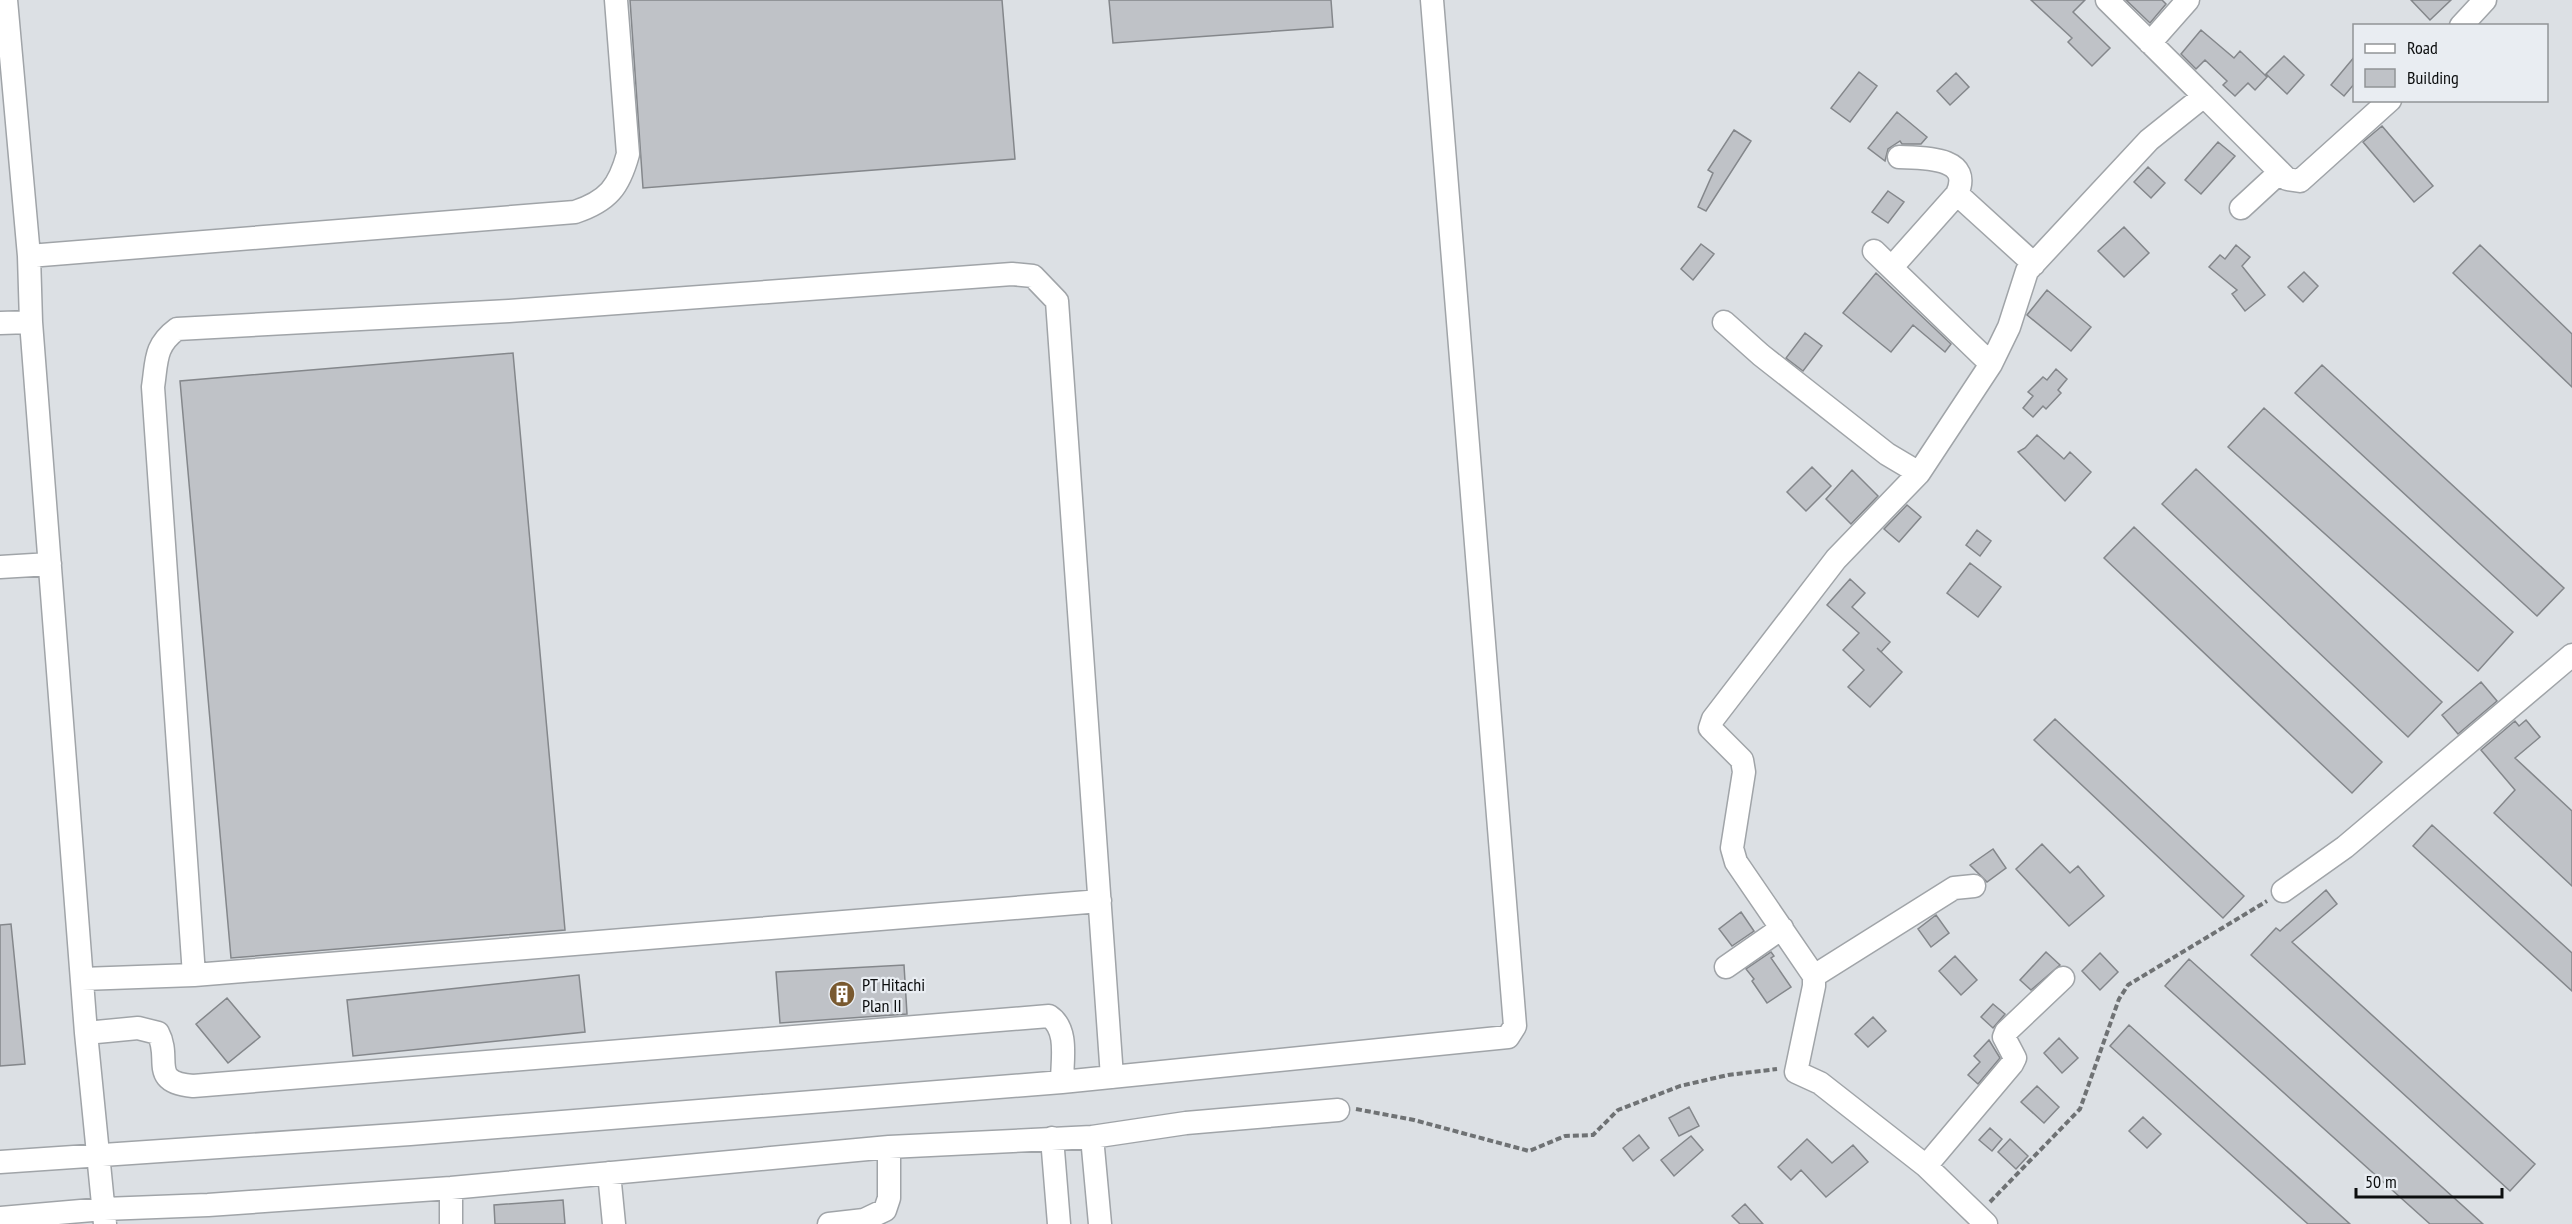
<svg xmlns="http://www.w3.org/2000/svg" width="2572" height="1224" font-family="'PT Sans Narrow',sans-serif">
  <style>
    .building { fill: #bfc2c7; stroke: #84878b; stroke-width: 1.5 }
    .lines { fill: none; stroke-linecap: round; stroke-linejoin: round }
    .minor-casing { stroke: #a0a4a8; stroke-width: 25 }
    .path { stroke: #6f7274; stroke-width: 4; stroke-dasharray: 6 3; stroke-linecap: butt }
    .minor { stroke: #fff; stroke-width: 22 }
    .labels { text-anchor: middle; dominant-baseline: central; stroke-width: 4.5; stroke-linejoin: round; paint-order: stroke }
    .poi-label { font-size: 18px; fill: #0c0e0f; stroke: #e9edf2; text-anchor: start }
  </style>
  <rect width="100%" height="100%" fill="#dce0e4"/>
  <path class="building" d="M 630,0 L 1002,0 L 1015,159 L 643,188 Z
    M 1109,0 L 1331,0 L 1333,27 L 1113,43 Z
    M 2031,0 L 2085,0 L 2073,12 L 2110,48 L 2092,66 L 2068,42 L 2072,38 Z
    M 2126,0 L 2162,0 L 2166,4 L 2150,23 Z
    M 2411,0 L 2451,0 L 2430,20 Z
    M 2201,30 L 2234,58 L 2240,51 L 2267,77 L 2255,90 L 2248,83 L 2235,96 L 2223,85 L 2227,81 L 2205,60 L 2196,69 L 2181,54 Z
    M 2284,56 L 2304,75 L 2287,94 L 2266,74 Z
    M 2355,56 L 2355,83 L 2344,96 L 2331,85 Z
    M 1859,72 L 1877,86 L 1850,122 L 1831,108 Z
    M 1956,73 L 1969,87 L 1950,105 L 1937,91 Z
    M 1897,112 L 1927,137 L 1921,144 L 1902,144 L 1900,141 L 1888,149 L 1885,161 L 1868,148 Z
    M 2382,126 L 2433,186 L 2414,202 L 2363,142 Z
    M 1734,130 L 1751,141 L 1706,211 L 1698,207 L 1713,173 L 1708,170 Z
    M 2218,142 L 2235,156 L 2201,194 L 2185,180 Z
    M 2148,167 L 2165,183 L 2151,198 L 2134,182 Z
    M 1888,191 L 1904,202 L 1888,223 L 1872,212 Z
    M 2124,227 L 2149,253 L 2124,277 L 2098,251 Z
    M 1701,244 L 1714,254 L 1693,280 L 1681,269 Z
    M 2236,245 L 2250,257 L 2242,266 L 2265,295 L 2245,311 L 2232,294 L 2237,290 L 2209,267 L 2220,255 L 2225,259 Z
    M 2480,245 L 2572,334 L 2572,387 L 2453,273 Z
    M 2304,272 L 2318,286 L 2303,302 L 2288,287 Z
    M 1876,273 L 1951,344 L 1945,352 L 1913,325 L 1891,352 L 1843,313 Z
    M 2047,290 L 2091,327 L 2071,351 L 2027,315 Z
    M 1805,333 L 1822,346 L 1803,371 L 1786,358 Z
    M 513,353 L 565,930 L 231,958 L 180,381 Z
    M 2322,365 L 2564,588 L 2537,616 L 2295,393 Z
    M 2056,369 L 2067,379 L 2058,390 L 2061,393 L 2046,409 L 2043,406 L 2033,417 L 2023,408 L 2033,396 L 2028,392 L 2043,377 L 2047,380 Z
    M 2264,408 L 2513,632 L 2478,671 L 2228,447 Z
    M 2037,435 L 2064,459 L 2070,452 L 2091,472 L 2065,501 L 2018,452 L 2025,448 Z
    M 1812,467 L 1831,486 L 1806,511 L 1787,492 Z
    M 2196,469 L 2442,702 L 2408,737 L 2162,504 Z
    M 1852,470 L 1878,496 L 1851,524 L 1826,499 Z
    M 1907,505 L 1921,517 L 1899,542 L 1884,529 Z
    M 2134,527 L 2382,762 L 2352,793 L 2104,558 Z
    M 1977,530 L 1991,541 L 1980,556 L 1966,545 Z
    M 1970,563 L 2001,587 L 1978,617 L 1947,593 Z
    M 1850,579 L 1865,593 L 1852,607 L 1890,642 L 1881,652 L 1877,648 L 1902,672 L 1870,707 L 1848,687 L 1864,670 L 1843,650 L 1859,633 L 1827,605 Z
    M 2481,682 L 2497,701 L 2458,734 L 2442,715 Z
    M 2055,719 L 2244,896 L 2223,918 L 2034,740 Z
    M 2526,720 L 2540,737 L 2515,758 L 2572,811 L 2572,886 L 2494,813 L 2515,790 L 2481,750 L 2515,721 L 2519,726 Z
    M 2432,825 L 2572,953 L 2572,991 L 2413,846 Z
    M 2042,844 L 2070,873 L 2078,866 L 2104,896 L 2069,926 L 2016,869 Z
    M 1993,849 L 2006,868 L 1987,882 L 1970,865 Z
    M 2326,890 L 2337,904 L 2292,942 L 2535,1164 L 2510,1191 L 2251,955 L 2276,928 L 2280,931 Z
    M 1741,912 L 1754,931 L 1732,946 L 1719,929 Z
    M 1936,915 L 1949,933 L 1931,947 L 1918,929 Z
    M 11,924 L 25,1064 L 0,1066 L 0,925 Z
    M 1771,952 L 1774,956 L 1771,958 L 1791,987 L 1767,1003 L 1752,981 L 1754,979 L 1746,969 Z
    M 2046,952 L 2060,965 L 2031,990 L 2020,980 Z
    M 2100,953 L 2118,972 L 2100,990 L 2082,971 Z
    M 1955,956 L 1977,980 L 1961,995 L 1939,971 Z
    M 2189,959 L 2483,1224 L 2430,1224 L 2165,986 Z
    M 904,965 L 907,1014 L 780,1023 L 776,972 Z
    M 579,975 L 585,1032 L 353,1056 L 347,1000 Z
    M 227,998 L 260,1037 L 228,1063 L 196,1024 Z
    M 1993,1004 L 2005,1014 L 1993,1028 L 1981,1017 Z
    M 1873,1017 L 1886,1031 L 1868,1047 L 1855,1034 Z
    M 2129,1025 L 2350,1224 L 2308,1224 L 2110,1046 Z
    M 2059,1038 L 2078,1058 L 2062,1073 L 2044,1053 Z
    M 1989,1040 L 2000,1058 L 1978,1084 L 1968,1075 L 1980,1062 L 1974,1056 Z
    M 2037,1086 L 2059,1107 L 2044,1123 L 2021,1102 Z
    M 1689,1107 L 1699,1126 L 1679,1136 L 1669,1118 Z
    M 2143,1117 L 2161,1134 L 2147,1148 L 2129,1131 Z
    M 1990,1128 L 2002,1139 L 1992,1151 L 1979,1140 Z
    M 1639,1135 L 1649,1148 L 1633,1161 L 1623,1148 Z
    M 1691,1136 L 1703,1150 L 1674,1176 L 1661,1160 Z
    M 1807,1139 L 1832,1163 L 1853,1145 L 1868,1162 L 1826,1197 L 1801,1170 L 1791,1180 L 1778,1167 Z
    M 2010,1139 L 2028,1156 L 2016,1169 L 1998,1152 Z
    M 563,1200 L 565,1224 L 495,1224 L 494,1205 Z
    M 1745,1204 L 1763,1224 L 1740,1224 L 1732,1216 Z"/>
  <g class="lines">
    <defs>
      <path id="minor" d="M 6,0 L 29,256 L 31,322 L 86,1033 L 105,1224
        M 2107,0 L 2204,96
        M 2461,26 L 2485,0
        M 2150,43 L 2188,0
        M 1957,194 L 2034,264
        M 2241,208 L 2280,172
        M 1874,251 L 1991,364
        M 29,256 L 575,212 C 608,201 619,187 628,154 L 616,0
        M 1892,267 L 1957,194 C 1974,156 1922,158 1899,157
        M 1724,322 L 1761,355 L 1887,454 L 1919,473
        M 0,323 L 31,322
        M 0,567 L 50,564
        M 2283,891 L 2345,847 L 2572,655
        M 1726,967 L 1782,928
        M 194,975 L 153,387 C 157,361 154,346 177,329 L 509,311 L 1012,274 L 1033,276 L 1057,301 L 1112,1077
        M 1814,976 L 1954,888 L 1974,886
        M 82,979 L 194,975 L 1100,901
        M 86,1033 L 138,1028 L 158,1033 C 172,1059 148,1082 193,1086 L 1049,1016 C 1069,1029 1062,1060 1062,1082
        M 1092,1137 L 1100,1224
        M 1052,1138 L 1059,1224
        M 0,1162 L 410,1134 L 1062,1082 L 1508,1037 L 1515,1026 L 1432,0
        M 1926,1166 L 2012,1064 L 2015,1058 L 2004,1037 L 2006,1032 L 2063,978
        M 609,1173 L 614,1224
        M 451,1188 L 451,1224
        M 0,1218 L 104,1209 L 208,1205 L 451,1188 L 889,1147 L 1092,1137 L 1186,1123 L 1338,1110
        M 829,1224 L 864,1220 L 885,1210 L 889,1198 L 889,1147
        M 1986,1224 L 1926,1166 L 1820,1083 L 1796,1072 L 1814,986 L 1814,976 L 1736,862 L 1732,848 L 1744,772 L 1742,760 L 1710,728 L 1713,719 L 1836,559 L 1919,473 L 1991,364 L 2009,327 L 2027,271 L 2149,140 L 2204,96 L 2287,179 L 2300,181 L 2390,100"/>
    </defs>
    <use href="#minor" class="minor-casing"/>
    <path class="path" d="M 1356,1109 L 1414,1120 L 1529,1151 L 1565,1136 L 1593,1135 L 1618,1110 L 1680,1086 L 1728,1075 L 1777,1069
      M 1990,1202 L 2080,1109 L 2119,999 L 2128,985 L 2267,901"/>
    <use href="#minor" class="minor"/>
  </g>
  <defs>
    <symbol id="building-disc" viewBox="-11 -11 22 22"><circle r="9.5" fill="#79592f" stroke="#e9edf2"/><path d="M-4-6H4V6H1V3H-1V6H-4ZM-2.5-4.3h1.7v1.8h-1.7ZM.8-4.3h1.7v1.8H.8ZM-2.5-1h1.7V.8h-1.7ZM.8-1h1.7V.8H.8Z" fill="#fff"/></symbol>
  </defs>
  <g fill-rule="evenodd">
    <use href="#building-disc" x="827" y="979" width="30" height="30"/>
  </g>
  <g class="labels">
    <g class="poi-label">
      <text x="862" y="984">PT Hitachi<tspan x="862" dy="21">Plan II</tspan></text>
    </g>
  </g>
  <rect x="2353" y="24" width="195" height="78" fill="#e9edf2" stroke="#919497" stroke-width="1.5"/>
  <rect x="2365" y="44" width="30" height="9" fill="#ffffff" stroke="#919497" stroke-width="1.5"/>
  <text x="2407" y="54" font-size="18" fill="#0c0e0f">Road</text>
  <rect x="2365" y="69" width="30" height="18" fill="#bfc2c7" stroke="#919497" stroke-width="1.5"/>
  <text x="2407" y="84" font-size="18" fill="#0c0e0f">Building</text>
  <path d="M2356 1188v9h146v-9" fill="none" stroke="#0c0e0f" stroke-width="3"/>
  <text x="2365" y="1188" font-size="18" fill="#0c0e0f" stroke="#e9edf2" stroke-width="4.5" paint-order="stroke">50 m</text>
</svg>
